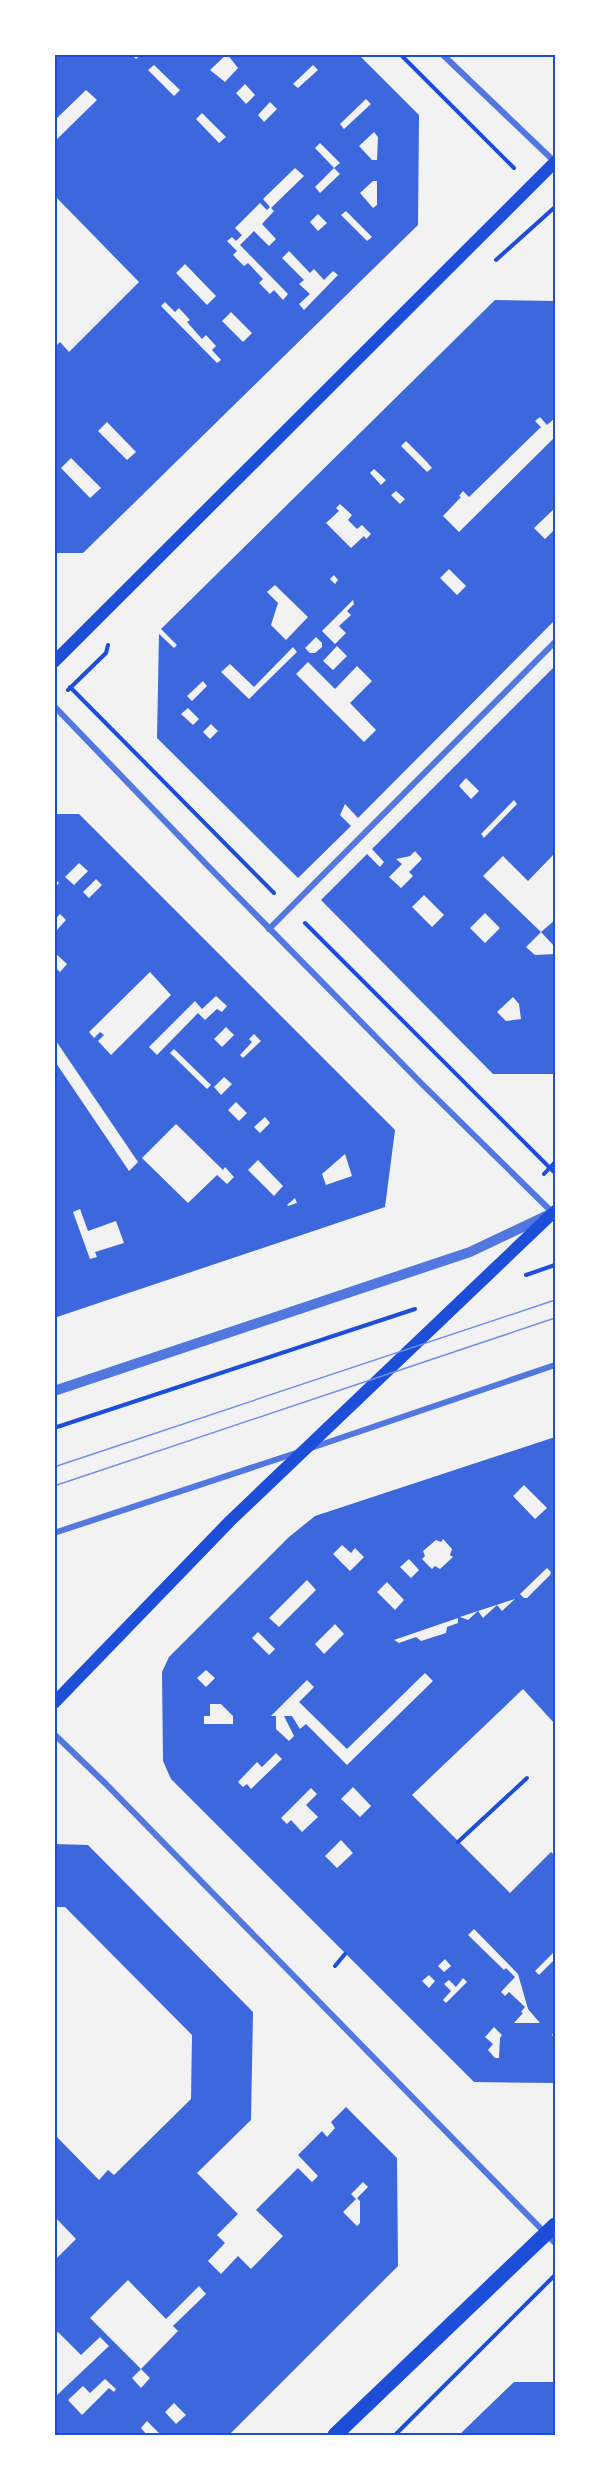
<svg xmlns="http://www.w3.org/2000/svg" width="609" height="2489" font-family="'Nunito Sans',sans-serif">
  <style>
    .building { fill: #3d67dc; fill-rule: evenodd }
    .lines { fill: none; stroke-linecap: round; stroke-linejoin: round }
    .path { stroke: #1d4ed8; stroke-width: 4 }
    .minor { stroke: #5277de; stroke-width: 6 }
    .tertiary { stroke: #5277de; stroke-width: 10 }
    .secondary { stroke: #1d4ed8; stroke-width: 12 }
    .primary { stroke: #1d4ed8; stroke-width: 15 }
    .tram { stroke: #7290e2; stroke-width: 1.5 }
    .neatline { fill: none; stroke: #1d4ed8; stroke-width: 2 }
  </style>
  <rect width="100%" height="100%" fill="#f2f2f2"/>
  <path class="building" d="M 54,54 L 131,54 L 136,59 L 142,54 L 227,54 L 210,70 L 225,82 L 238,68 L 227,54 L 358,54 L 419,115 L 418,225 L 83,553 L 54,553 L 54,348 L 60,342 L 69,352 L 139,282 L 54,195 L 54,142 L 97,100 L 86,90 L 54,121 ZM 154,65 L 180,90 L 174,96 L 148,70 ZM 313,65 L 318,70 L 298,88 L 293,84 ZM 245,84 L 255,95 L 246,104 L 236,93 ZM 366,99 L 371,104 L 344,129 L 340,124 ZM 270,102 L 277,109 L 264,122 L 258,115 ZM 202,113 L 226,137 L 219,143 L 196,119 ZM 374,132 L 378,137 L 377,160 L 372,160 L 359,146 ZM 320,143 L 340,163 L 334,168 L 340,174 L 320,193 L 315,187 L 334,168 L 315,148 ZM 295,168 L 304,176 L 271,208 L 274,211 L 262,224 L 276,239 L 269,246 L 254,231 L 240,245 L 288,294 L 283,300 L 274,290 L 270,294 L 259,283 L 263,279 L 248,263 L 244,266 L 233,255 L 237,251 L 227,241 L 232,237 L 236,241 L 242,235 L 235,228 L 260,203 L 267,210 L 270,207 L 263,199 ZM 373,181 L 377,181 L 377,205 L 373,208 L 360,193 ZM 346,211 L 372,237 L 367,241 L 341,215 ZM 318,214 L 327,223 L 318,231 L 310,222 ZM 289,251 L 310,273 L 314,269 L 324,280 L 333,271 L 338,275 L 304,310 L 299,304 L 310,294 L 299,284 L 304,280 L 282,258 ZM 185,264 L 216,296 L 207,305 L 176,273 ZM 165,302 L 175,312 L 179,308 L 190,320 L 187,322 L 202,339 L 206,335 L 216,346 L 212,350 L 221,360 L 217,363 L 161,306 ZM 231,312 L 252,333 L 243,342 L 222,321 ZM 107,422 L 136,452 L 127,460 L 98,431 ZM 71,458 L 101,488 L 90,498 L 61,468 Z
    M 495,300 L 555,301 L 555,418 L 547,425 L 540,417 L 535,421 L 541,427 L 469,497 L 463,491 L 459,496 L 461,497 L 443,516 L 459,532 L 555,437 L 555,508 L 534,528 L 545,539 L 555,529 L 555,620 L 358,818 L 345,804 L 340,815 L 351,826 L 298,878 L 157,738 L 159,634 L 174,648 L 177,645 L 161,629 ZM 406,441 L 427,462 L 432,468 L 427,472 L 401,446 ZM 374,469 L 386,480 L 381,485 L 370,473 ZM 396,491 L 405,499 L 400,504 L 391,495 ZM 340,504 L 352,515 L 348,520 L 357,529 L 362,525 L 371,534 L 366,539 L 364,536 L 351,548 L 326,523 L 339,511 L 336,508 ZM 449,569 L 466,586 L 457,595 L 440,578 ZM 334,575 L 338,580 L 335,584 L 330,579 ZM 275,585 L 308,617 L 286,640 L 271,625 L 278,603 L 267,592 ZM 353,600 L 354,604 L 347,611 L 351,615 L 339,626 L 346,633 L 335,644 L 322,631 ZM 316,637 L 322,643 L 322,647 L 315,653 L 310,653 L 305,648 ZM 337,646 L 347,656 L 333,670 L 323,661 ZM 293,647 L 297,652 L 249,699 L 221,672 L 230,664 L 254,687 ZM 308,662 L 335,689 L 357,666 L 372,681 L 350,703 L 376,730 L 364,742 L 296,674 ZM 203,681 L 207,686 L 192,701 L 187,696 ZM 188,708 L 199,719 L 193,725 L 181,714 ZM 211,724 L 218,731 L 210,739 L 203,732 Z
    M 555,666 L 555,853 L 528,881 L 503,856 L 483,876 L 541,932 L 555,920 L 555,947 L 541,932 L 526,947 L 535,955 L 555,954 L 555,1074 L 493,1074 L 321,900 L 367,854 L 380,867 L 384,862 L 372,849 ZM 466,778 L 479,791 L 471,799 L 459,786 ZM 514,800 L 517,804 L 484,838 L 481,834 ZM 415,851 L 422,859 L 409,872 L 413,876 L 401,888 L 389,877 L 402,864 L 396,859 L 410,856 ZM 424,895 L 444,915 L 432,927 L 412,907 ZM 485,913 L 500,928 L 485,943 L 470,928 ZM 513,997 L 519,1004 L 521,1019 L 506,1021 L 497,1012 Z
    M 54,814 L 79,814 L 395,1130 L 385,1207 L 54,1318 L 54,1060 L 129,1171 L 138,1162 L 54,1038 L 54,966 L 60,972 L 67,964 L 54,952 L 54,928 L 56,931 L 66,920 L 60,914 L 54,921 L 54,889 L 59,883 L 54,878 ZM 79,863 L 88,871 L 74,885 L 65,877 ZM 96,879 L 102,885 L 89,898 L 83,892 ZM 150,972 L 171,995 L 111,1055 L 98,1041 L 104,1035 L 100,1032 L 94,1038 L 89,1032 ZM 216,996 L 227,1006 L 222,1012 L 217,1009 L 205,1020 L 198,1013 L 157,1055 L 149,1047 L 195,1001 L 202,1009 ZM 226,1027 L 234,1035 L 222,1047 L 214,1039 ZM 254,1034 L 261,1041 L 243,1058 L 240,1055 L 252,1042 L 249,1039 ZM 174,1049 L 211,1085 L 207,1089 L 170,1053 ZM 224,1077 L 232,1084 L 221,1095 L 214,1087 ZM 236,1102 L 247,1113 L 239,1121 L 228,1110 ZM 265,1117 L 270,1123 L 260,1133 L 254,1127 ZM 176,1124 L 223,1170 L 225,1167 L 234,1177 L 227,1184 L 217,1175 L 188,1203 L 142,1158 ZM 345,1154 L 352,1176 L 326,1185 L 322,1174 ZM 258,1160 L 283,1186 L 274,1196 L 248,1170 ZM 295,1198 L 297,1203 L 288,1206 L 287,1205 ZM 80,1209 L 88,1231 L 116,1221 L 124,1243 L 95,1252 L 97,1257 L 90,1259 L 73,1212 Z
    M 555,1437 L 555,1724 L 523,1689 L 412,1795 L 510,1893 L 551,1852 L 555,1856 L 555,1951 L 535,1971 L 539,1975 L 555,1959 L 555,2031 L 552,2035 L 555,2037 L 555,2083 L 474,2082 L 171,1779 L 163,1761 L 162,1672 L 169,1657 L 289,1537 L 315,1516 ZM 524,1485 L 547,1508 L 535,1519 L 513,1496 ZM 443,1539 L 452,1549 L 450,1555 L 453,1557 L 440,1569 L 435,1566 L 432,1569 L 422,1559 L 425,1556 L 423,1551 L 436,1540 L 441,1542 ZM 342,1545 L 351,1553 L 355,1548 L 364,1557 L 350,1571 L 333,1554 ZM 409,1559 L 419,1570 L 411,1578 L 400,1567 ZM 547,1568 L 551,1572 L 550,1575 L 527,1598 L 524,1598 L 520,1594 ZM 307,1580 L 316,1590 L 279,1627 L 269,1618 ZM 387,1582 L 404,1600 L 395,1610 L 377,1592 ZM 515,1599 L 502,1611 L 497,1605 L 483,1618 L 478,1611 L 468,1620 L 460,1617 L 478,1611 ZM 458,1618 L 458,1623 L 447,1627 L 446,1633 L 421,1641 L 416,1637 L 399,1643 L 394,1640 ZM 335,1624 L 344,1634 L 324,1654 L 315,1644 ZM 258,1632 L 275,1649 L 269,1655 L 252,1638 ZM 206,1670 L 215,1678 L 206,1687 L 197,1678 ZM 425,1673 L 433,1681 L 347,1765 L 306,1724 L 300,1729 L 292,1716 L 284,1716 L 294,1736 L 289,1741 L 276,1729 L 276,1716 L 271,1716 L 307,1680 L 314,1687 L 299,1702 L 347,1749 ZM 210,1704 L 221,1704 L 233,1716 L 233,1724 L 204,1724 L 204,1716 L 210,1716 ZM 276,1753 L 282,1759 L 251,1789 L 247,1784 L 243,1787 L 238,1782 L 257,1762 L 262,1767 ZM 353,1787 L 371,1806 L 360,1817 L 341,1799 ZM 311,1788 L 317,1794 L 306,1805 L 318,1817 L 302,1832 L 291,1820 L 287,1824 L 281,1818 ZM 341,1840 L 353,1853 L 337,1868 L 325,1856 ZM 474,1929 L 518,1974 L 528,2009 L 540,2023 L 514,2023 L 523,2013 L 521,2012 L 525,2007 L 509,1992 L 505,1996 L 501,1992 L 515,1977 L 506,1968 L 504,1970 L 468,1935 ZM 445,1959 L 451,1966 L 444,1972 L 438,1966 ZM 429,1975 L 435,1981 L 429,1988 L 422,1981 ZM 463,1978 L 467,1982 L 446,2003 L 443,2000 L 451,1991 L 444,1984 L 449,1980 L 456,1987 ZM 494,2027 L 502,2035 L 500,2038 L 499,2058 L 495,2058 L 488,2050 L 493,2044 L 485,2037 Z
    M 54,1844 L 88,1845 L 253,2012 L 251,2120 L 197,2173 L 238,2214 L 217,2235 L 225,2243 L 208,2261 L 221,2274 L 238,2256 L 251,2269 L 283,2236 L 256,2210 L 298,2168 L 312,2182 L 318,2176 L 298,2155 L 322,2131 L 327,2137 L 335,2128 L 331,2122 L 346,2107 L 397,2158 L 398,2266 L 229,2435 L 161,2435 L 147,2421 L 141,2428 L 147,2435 L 54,2435 L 54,2398 L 109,2346 L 100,2337 L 81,2355 L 58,2332 L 54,2335 L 54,2261 L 76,2239 L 54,2216 L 54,2134 L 99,2180 L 108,2170 L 114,2175 L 191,2099 L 192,2035 L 65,1907 L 54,1907 ZM 363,2182 L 368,2187 L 357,2198 L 360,2201 L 360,2223 L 357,2226 L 343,2212 L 356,2199 L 351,2194 ZM 128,2280 L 166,2319 L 199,2286 L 206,2294 L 173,2326 L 178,2331 L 141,2369 L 150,2378 L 141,2388 L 132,2378 L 141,2369 L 90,2318 ZM 105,2379 L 116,2389 L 114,2392 L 109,2388 L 82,2415 L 68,2400 L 83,2386 L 90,2393 ZM 174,2403 L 186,2415 L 176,2424 L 165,2412 Z
    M 514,2382 L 555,2382 L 555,2435 L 459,2435 Z"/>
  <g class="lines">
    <path class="path" d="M 400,54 L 514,168
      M 496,260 L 555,207
      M 70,687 L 274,893
      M 68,690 L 106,653 L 108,645
      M 305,923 L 555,1173
      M 544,1174 L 555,1162
      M 526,1275 L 555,1265
      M 54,1428 L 415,1309
      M 458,1842 L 527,1778
      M 335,1966 L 345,1954
      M 395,2435 L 555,2275"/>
    <path class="minor" d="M 442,54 L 555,162
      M 54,706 L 207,865 L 421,1083 L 553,1213
      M 269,929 L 555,642
      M 311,1448 L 555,1365
      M 54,1533 L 296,1453
      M 54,1734 L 106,1784 L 555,2243"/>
    <path class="tertiary" d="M 54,1391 L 470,1252 L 548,1215"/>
    <path class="secondary" d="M 54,662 L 555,162
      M 54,1703 L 230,1521 L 555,1211"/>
    <path class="primary" d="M 335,2435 L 555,2225"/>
    <path class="tram" d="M 54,1467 L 555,1300
      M 54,1486 L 555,1318"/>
  </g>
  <rect width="609" height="2489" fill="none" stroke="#ffffff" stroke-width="111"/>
  <rect x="56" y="56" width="498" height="2378" class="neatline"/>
</svg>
